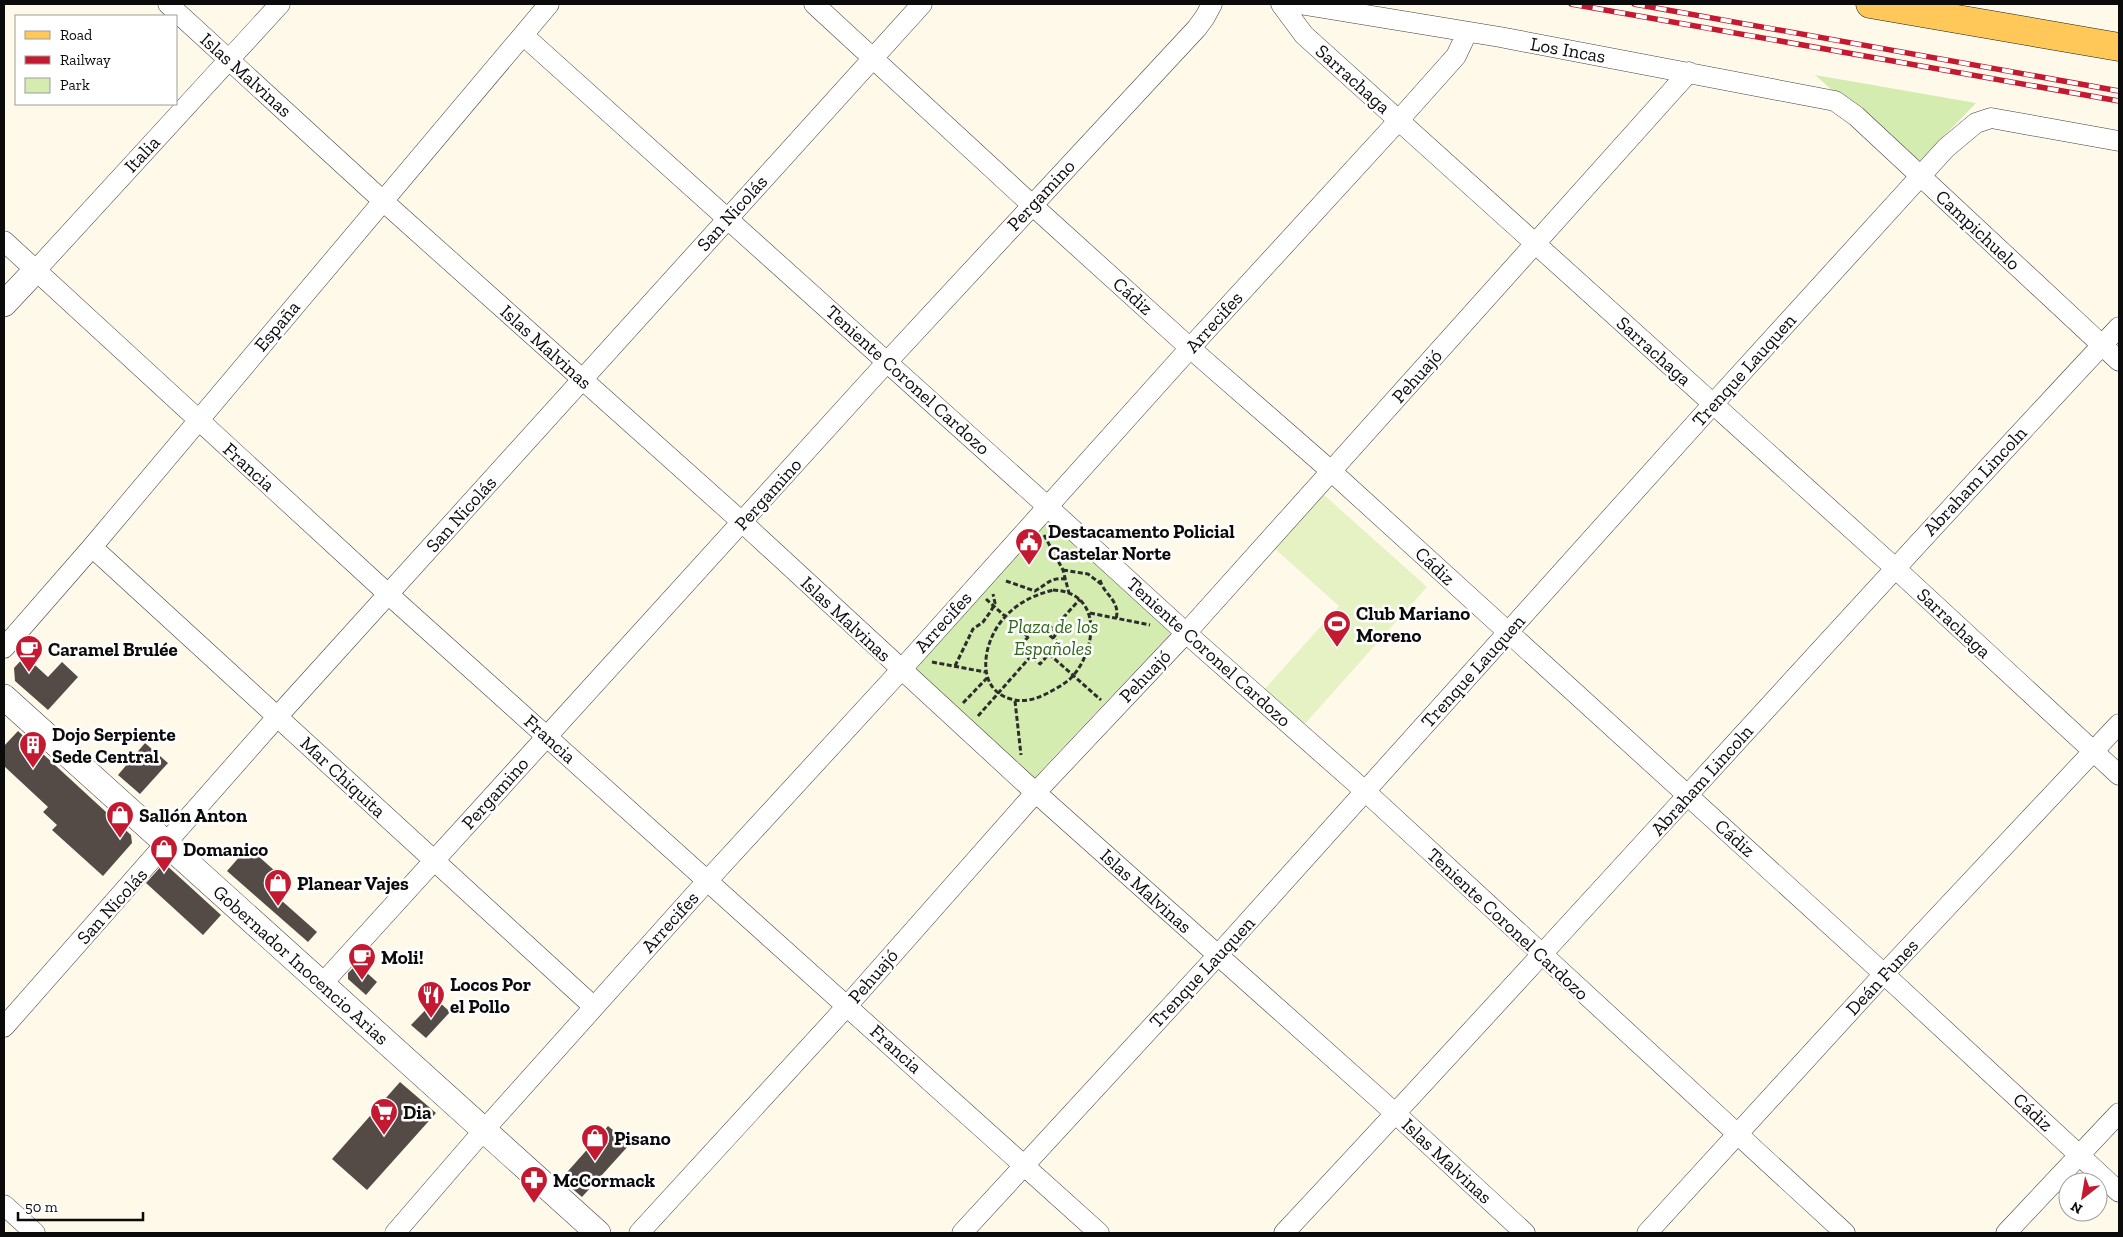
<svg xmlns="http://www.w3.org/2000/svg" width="2123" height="1237" font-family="'Zilla Slab',serif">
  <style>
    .green { fill: #d4ecb0 }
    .pitch { fill: #e6f2c3 }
    .building { fill: #544b47 }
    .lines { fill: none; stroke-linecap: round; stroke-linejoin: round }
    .minor-casing { stroke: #3e3e3e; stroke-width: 21 }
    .tertiary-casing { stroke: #3e3e3e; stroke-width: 26 }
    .primary-casing { stroke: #1c1c1c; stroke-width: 29 }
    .path { stroke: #2d2d2d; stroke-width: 3; stroke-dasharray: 5 2.5; stroke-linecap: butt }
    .minor { stroke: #fff; stroke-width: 20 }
    .tertiary { stroke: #fff; stroke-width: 25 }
    .primary { stroke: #ffc859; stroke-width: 28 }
    .rail-casing { stroke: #c41a31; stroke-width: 5.5 }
    .rail { stroke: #fff; stroke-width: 4; stroke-dasharray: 11; stroke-linecap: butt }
    .labels { text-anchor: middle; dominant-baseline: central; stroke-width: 5; stroke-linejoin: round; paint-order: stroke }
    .street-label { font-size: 19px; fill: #0b0b0b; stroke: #fff }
    .poi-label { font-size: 19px; font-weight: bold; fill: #0b0b0b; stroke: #fff; text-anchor: start }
    .park-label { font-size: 19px; font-style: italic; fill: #2f6618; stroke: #fff }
  </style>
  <rect width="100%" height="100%" fill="#fff9e9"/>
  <path class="green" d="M 1815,75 L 1976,103 L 1917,164 Z
    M 1049,517 L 1174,630 L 1034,778 L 915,669 Z"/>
  <path class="pitch" d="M 1323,494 L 1427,587 L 1303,726 L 1263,691 L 1339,606 L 1274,548 Z"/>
  <path class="building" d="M 25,656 L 48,677 L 62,662 L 78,677 L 48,710 L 15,681 L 14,668 Z
    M 18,731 L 131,835 L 132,843 L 103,876 L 52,830 L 57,825 L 43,812 L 48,807 L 4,766 L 4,746 Z
    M 145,743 L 168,763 L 140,794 L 118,775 Z
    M 248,847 L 285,880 L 273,893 L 317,932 L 308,942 L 227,871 Z
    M 164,863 L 221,915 L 203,935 L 146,883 Z
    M 357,964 L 377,982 L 366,995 L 348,979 L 348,973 Z
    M 436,999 L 450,1012 L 426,1038 L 411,1025 Z
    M 400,1082 L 436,1113 L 367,1190 L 332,1159 Z
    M 608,1126 L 630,1144 L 582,1197 L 561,1179 Z"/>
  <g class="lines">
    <defs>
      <path id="minor" d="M 168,4 L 383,201 L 743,523 L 1025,783 L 1396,1114 L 1525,1233
        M 814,4 L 1032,205 L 1190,348 L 1331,471 L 1884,974 L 2119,1192
        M 1281,4 L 1304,35 L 1895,568 L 2119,775
        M 1299,4 L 1500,37 L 1835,101 L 1856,116 L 2119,361
        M 523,35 L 1048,507 L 1186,633 L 1366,792 L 1845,1233
        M 4,241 L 388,594 L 1099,1233
        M 36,270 L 280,4
        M 92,547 L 594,1007
        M 4,648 L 92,547 L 549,4
        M 322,984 L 887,362 L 1197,28 L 1205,17 L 1212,4
        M 4,1027 L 277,717 L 922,4
        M 4,1205 L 35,1233
        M 395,1233 L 484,1130 L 707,881 L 901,670 L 1190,348 L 1399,120 L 1456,56 L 1467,33
        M 639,1233 L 847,1006 L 1036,792 L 1186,633 L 1689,72
        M 962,1233 L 1218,955 L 1713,404 L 1946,148 L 1976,123 L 1991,118 L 2119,141
        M 1284,1233 C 1565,933 1838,627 2119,327
        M 1647,1233 L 1884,974 L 2119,724
        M 2006,1233 L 2119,1113"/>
      <path id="tertiary" d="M 4,304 L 36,270
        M 4,697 L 598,1233"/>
      <path id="primary" d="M 1870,4 L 2119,47"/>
    </defs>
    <use href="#minor" class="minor-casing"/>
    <use href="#tertiary" class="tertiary-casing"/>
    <use href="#primary" class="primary-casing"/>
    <path class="path" d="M 1044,535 L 1063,570 L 1069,593
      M 1063,570 L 1088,574 L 1101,584
      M 1100,580 C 1104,595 1121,601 1116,619
      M 1006,581 L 1035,591 C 1047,584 1051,577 1066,579
      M 1053,590 C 1104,592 1097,652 1070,679 C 1063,685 1055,689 1048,693 C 1036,699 1024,703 1011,699 C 974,689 983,641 1004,618 C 1017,603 1034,595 1053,590 Z
      M 986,599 L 1028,637
      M 1090,613 L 1150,625
      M 1038,626 L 1059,643 L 1040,664 L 1020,646 Z
      M 1053,629 L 1080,599
      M 1043,630 L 1048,624 L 1057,633 L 1053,638
      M 1049,654 L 1101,700
      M 932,662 L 985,672
      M 955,666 L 973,629 L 983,622 L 991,611 L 995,603 L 993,594
      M 1015,701 L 1021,755
      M 963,703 L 987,678
      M 978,716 L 1031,656"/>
    <use href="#minor" class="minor"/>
    <use href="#tertiary" class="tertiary"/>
    <use href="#primary" class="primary"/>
    <defs>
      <path id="rail" d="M 1571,4 L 2119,101
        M 1634,4 L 2119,91"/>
    </defs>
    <use href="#rail" class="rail-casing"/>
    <use href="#rail" class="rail"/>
  </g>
  <defs>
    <symbol id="civic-pin" viewBox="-11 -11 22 30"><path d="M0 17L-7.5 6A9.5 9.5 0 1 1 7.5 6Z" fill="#c41a31" stroke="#fff"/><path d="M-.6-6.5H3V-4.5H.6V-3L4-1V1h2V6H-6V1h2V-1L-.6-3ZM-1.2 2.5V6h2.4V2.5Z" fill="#fff"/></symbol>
    <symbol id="stadium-pin" viewBox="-11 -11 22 30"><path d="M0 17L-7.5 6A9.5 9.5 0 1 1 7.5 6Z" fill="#c41a31" stroke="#fff"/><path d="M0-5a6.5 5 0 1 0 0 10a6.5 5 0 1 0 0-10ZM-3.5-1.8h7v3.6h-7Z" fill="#fff"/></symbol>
    <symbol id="cafe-pin" viewBox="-11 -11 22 30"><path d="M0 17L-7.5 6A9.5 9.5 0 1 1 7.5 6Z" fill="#c41a31" stroke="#fff"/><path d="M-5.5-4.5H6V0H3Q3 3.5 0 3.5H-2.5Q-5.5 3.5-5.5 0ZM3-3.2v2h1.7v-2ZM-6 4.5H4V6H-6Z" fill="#fff"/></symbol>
    <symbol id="building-pin" viewBox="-11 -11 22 30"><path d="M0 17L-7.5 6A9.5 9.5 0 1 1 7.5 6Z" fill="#c41a31" stroke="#fff"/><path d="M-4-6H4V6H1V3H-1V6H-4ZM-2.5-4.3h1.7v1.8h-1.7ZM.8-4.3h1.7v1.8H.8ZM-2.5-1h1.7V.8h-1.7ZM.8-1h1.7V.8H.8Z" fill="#fff"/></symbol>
    <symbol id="shop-pin" viewBox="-11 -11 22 30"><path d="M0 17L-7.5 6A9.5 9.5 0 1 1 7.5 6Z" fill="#c41a31" stroke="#fff"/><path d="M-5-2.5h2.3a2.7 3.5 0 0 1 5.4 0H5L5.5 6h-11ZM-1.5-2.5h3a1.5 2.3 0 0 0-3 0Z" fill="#fff"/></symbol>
    <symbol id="restaurant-pin" viewBox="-11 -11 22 30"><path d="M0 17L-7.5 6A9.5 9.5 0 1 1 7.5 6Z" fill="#c41a31" stroke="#fff"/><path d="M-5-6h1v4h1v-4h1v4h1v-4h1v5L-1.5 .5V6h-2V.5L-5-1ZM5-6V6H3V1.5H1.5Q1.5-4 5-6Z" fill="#fff"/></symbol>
    <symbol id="supermarket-pin" viewBox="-11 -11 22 30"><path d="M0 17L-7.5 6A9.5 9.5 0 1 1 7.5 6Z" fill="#c41a31" stroke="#fff"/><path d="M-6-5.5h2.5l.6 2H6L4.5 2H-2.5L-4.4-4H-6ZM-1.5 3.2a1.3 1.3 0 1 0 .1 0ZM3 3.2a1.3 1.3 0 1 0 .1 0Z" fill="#fff"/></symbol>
    <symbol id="pharmacy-pin" viewBox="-11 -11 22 30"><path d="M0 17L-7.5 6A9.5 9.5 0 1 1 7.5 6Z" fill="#c41a31" stroke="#fff"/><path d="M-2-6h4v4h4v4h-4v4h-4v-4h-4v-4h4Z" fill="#fff"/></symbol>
  </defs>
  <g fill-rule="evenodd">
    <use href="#civic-pin" x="1013" y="526" width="32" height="43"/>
    <use href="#stadium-pin" x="1321" y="608" width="32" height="43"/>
    <use href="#cafe-pin" x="13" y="633" width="32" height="43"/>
    <use href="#building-pin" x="17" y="729" width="32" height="43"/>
    <use href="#shop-pin" x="104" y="799" width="32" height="43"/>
    <use href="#shop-pin" x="148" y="833" width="32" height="43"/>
    <use href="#shop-pin" x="262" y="867" width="32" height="43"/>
    <use href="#cafe-pin" x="346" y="941" width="32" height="43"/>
    <use href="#restaurant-pin" x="415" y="979" width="32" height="43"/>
    <use href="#supermarket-pin" x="368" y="1096" width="32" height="43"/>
    <use href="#shop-pin" x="579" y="1122" width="32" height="43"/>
    <use href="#pharmacy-pin" x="518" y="1164" width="32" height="43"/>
  </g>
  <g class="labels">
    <g class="street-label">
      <text transform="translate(1568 50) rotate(10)">Los Incas</text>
      <text transform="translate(246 75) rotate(42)">Islas Malvinas</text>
      <text transform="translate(1353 79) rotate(42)">Sarrachaga</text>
      <text transform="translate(142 154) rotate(-47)">Italia</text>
      <text transform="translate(1041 195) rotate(-47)">Pergamino</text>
      <text transform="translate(732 213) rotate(-48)">San Nicolás</text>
      <text transform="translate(1978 230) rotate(43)">Campichuelo</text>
      <text transform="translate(1133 296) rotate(42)">Cádiz</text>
      <text transform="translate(1214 322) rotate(-48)">Arrecifes</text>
      <text transform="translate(277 326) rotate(-50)">España</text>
      <text transform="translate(546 347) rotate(42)">Islas Malvinas</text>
      <text transform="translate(1654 351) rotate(42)">Sarrachaga</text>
      <text transform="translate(1744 370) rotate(-48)">Trenque Lauquen</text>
      <text transform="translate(1417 376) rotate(-48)">Pehuajó</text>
      <text transform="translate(908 380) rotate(42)">Teniente Coronel Cardozo</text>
      <text transform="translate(249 467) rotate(42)">Francia</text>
      <text transform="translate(1975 481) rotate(-47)">Abraham Lincoln</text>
      <text transform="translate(768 494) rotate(-48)">Pergamino</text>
      <text transform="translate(461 514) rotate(-48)">San Nicolás</text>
      <text transform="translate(1435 566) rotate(43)">Cádiz</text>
      <text transform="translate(846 619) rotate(43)">Islas Malvinas</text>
      <text transform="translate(943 622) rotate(-48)">Arrecifes</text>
      <text transform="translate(1954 623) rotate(43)">Sarrachaga</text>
      <text transform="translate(1209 652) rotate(42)">Teniente Coronel Cardozo</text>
      <text transform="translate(1473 671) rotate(-48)">Trenque Lauquen</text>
      <text transform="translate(1145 676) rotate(-46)">Pehuajó</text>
      <text transform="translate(550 739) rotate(42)">Francia</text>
      <text transform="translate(343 777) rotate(43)">Mar Chiquita</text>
      <text transform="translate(1702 780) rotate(-48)">Abraham Lincoln</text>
      <text transform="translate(495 793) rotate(-48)">Pergamino</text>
      <text transform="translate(1735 838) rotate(42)">Cádiz</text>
      <text transform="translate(1146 891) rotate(42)">Islas Malvinas</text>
      <text transform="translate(112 906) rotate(-48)">San Nicolás</text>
      <text transform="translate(670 922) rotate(-48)">Arrecifes</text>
      <text transform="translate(1508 924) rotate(43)">Teniente Coronel Cardozo</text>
      <text transform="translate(301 965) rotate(42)">Gobernador Inocencio Arias</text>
      <text transform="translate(1202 972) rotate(-47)">Trenque Lauquen</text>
      <text transform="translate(873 976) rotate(-49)">Pehuajó</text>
      <text transform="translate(1882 977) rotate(-47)">Deán Funes</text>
      <text transform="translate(896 1049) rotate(42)">Francia</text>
      <text transform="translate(2033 1112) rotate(43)">Cádiz</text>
      <text transform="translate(1447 1161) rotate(43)">Islas Malvinas</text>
    </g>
    <g class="poi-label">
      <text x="1048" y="531">Destacamento Policial<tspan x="1048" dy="22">Castelar Norte</tspan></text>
      <text x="1356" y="613">Club Mariano<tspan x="1356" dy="22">Moreno</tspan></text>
      <text x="48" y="649">Caramel Brulée</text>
      <text x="52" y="734">Dojo Serpiente<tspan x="52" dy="22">Sede Central</tspan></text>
      <text x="139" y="815">Sallón Anton</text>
      <text x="183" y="849">Domanico</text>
      <text x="297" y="883">Planear Vajes</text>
      <text x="381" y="957">Moli!</text>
      <text x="450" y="984">Locos Por<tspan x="450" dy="22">el Pollo</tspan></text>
      <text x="403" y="1112">Dia</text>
      <text x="614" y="1138">Pisano</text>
      <text x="553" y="1180">McCormack</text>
    </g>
    <g class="park-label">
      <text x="1053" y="626">Plaza de los<tspan x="1053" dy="22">Españoles</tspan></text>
    </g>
  </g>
  <rect width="2123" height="1237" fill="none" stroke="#0b0b0b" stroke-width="10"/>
  <rect x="15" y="15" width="162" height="90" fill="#ffffff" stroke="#9d9d9d"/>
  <rect x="25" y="31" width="25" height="8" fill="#ffc859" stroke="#9d9d9d"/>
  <text x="60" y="40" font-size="15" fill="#0b0b0b">Road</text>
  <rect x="25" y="56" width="25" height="8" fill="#c41a31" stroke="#9d9d9d"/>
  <text x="60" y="65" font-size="15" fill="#0b0b0b">Railway</text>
  <rect x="25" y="78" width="25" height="15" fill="#d4ecb0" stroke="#9d9d9d"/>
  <text x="60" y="90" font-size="15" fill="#0b0b0b">Park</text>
  <g transform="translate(2083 1197) rotate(211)"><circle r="24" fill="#ffffff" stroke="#9d9d9d"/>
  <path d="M0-4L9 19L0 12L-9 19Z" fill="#c41a31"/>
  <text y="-8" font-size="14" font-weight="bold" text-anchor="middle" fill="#0b0b0b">N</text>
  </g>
  <path d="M18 1212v8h125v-8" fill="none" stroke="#0b0b0b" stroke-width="2.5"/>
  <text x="25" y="1212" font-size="15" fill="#0b0b0b" stroke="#ffffff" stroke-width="4" paint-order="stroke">50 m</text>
</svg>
